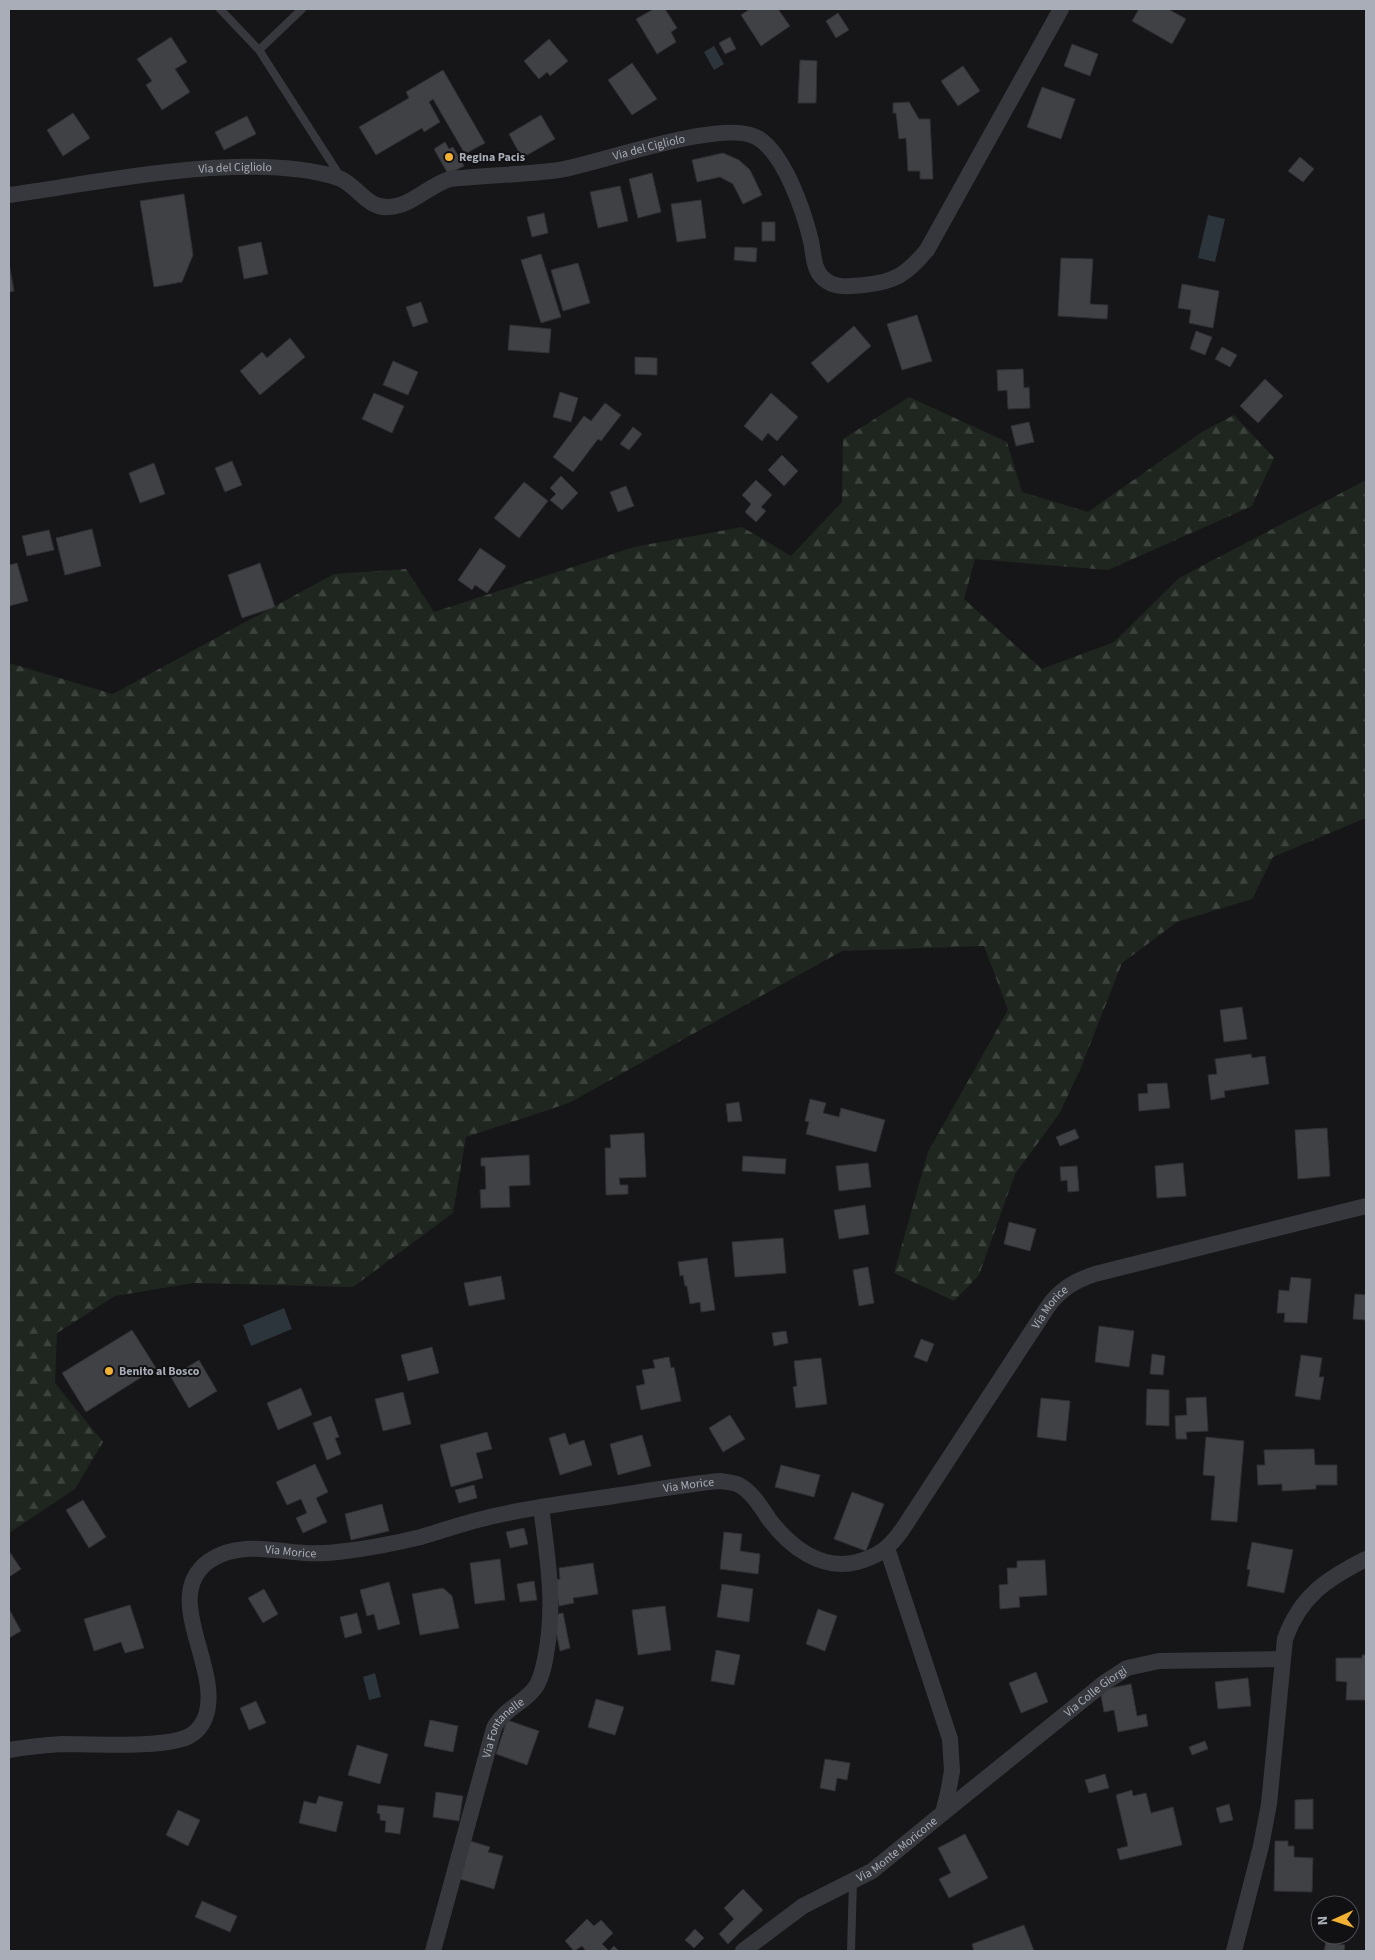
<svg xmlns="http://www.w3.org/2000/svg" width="1375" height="1960" font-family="'Source Sans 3',sans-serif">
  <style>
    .forest { fill: url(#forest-firs) }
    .water { fill: #2c353c }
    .building { fill: #404145; stroke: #303034 }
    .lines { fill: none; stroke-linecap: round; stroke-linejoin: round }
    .lane { stroke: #37383d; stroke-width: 8 }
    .street { stroke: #37383d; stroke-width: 16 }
    .poi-dot { fill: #f2b134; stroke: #111113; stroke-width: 2 }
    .labels { text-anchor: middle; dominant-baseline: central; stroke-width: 4; stroke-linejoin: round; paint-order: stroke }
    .street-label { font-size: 12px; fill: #a8adb8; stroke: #111113 }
    .poi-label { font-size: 12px; font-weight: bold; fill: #a8adb8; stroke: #111113; text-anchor: start }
  </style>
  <defs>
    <pattern id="forest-firs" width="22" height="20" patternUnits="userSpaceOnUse" patternTransform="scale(1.25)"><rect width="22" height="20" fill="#1e261f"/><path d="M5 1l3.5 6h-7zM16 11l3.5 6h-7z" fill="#3c433d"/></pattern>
  </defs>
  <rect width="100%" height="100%" fill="#161618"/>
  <path class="forest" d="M 909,397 L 1007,442 L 1022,492 L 1088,512 L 1202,432 L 1234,415 L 1274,458 L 1252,506 L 1108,570 L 975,559 L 964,599 L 1042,669 L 1114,642 L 1179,578 L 1366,480 L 1366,818 L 1273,857 L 1252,899 L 1177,922 L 1122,963 L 1080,1070 L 1059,1114 L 1015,1174 L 979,1275 L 954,1301 L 894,1273 L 928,1152 L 1008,1010 L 984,946 L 842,951 L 569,1103 L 466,1137 L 453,1213 L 353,1287 L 193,1283 L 115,1296 L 57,1333 L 55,1383 L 103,1442 L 75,1489 L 9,1533 L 9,663 L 113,694 L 334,574 L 406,569 L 434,612 L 634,547 L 742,527 L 791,556 L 842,502 L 843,439 Z"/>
  <path class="water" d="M 714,46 L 724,64 L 714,70 L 704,52 Z
    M 1208,215 L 1225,219 L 1215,262 L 1198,258 Z
    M 284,1308 L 292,1329 L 251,1346 L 243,1325 Z
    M 375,1673 L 381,1697 L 369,1700 L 363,1677 Z"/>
  <path class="building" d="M 654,9 L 665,9 L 677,28 L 671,32 L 676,42 L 657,54 L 636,19 Z
    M 750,9 L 778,9 L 790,26 L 761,46 L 741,15 Z
    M 1139,9 L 1168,9 L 1186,19 L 1172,44 L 1132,21 Z
    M 838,13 L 849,30 L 836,38 L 826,21 Z
    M 171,37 L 187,62 L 175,69 L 190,92 L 162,110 L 146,85 L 152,81 L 137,59 Z
    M 730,37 L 736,49 L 725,54 L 719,43 Z
    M 549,39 L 568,61 L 550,76 L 547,72 L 539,79 L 524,61 Z
    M 1072,44 L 1098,54 L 1090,76 L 1064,66 Z
    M 800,60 L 817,61 L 816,103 L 798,103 Z
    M 632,63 L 657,99 L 632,115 L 608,80 Z
    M 963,66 L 980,91 L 958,106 L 941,81 Z
    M 443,70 L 485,143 L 465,154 L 433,99 L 429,102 L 440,122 L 424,132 L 422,128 L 376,155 L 359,127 L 409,98 L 406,92 Z
    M 1042,87 L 1075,99 L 1061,139 L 1027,127 Z
    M 909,102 L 919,119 L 930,119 L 933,179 L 920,179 L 920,171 L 908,171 L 906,138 L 899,139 L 896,113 L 893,113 L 893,103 Z
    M 73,113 L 90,138 L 63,156 L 47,130 Z
    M 541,115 L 555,139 L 522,158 L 509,134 Z
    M 247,116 L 256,134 L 224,150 L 215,132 Z
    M 445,142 L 449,149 L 453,147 L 464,166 L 448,174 L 434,149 Z
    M 723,153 L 739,160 L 750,170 L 762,195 L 743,204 L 733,184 L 720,177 L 697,182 L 692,160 Z
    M 1300,157 L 1314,169 L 1303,182 L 1288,171 Z
    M 652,173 L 661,212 L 638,218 L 629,179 Z
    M 620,186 L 628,221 L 598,228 L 590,192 Z
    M 184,194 L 193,255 L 182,282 L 154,287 L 140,201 Z
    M 701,200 L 706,238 L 677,242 L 671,204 Z
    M 544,213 L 548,233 L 532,237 L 527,217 Z
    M 762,222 L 775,222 L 775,241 L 762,241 Z
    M 261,242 L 268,274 L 244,279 L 238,247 Z
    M 735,247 L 757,248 L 756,262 L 734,260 Z
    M 541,254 L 561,317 L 541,323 L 521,260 Z
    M 1061,258 L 1093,259 L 1090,304 L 1108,305 L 1107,319 L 1058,316 Z
    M 9,263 L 14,291 L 9,292 Z
    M 578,263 L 590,303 L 563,311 L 551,270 Z
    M 1182,284 L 1219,291 L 1213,328 L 1189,323 L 1191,310 L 1178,308 Z
    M 421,302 L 428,322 L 413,327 L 406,307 Z
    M 917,315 L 932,361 L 902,370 L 887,324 Z
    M 510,325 L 551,329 L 549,353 L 508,350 Z
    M 854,326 L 871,346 L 828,383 L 811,363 Z
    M 1196,331 L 1212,337 L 1205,355 L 1190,349 Z
    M 290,338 L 305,357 L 260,395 L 240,371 L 262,352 L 267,358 Z
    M 1222,347 L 1237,355 L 1230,367 L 1215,359 Z
    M 635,357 L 657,358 L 657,375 L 635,374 Z
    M 393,361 L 418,372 L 408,395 L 383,385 Z
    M 1023,369 L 1024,388 L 1029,387 L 1030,408 L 1008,409 L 1007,390 L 998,391 L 997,370 Z
    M 1265,379 L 1283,396 L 1258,423 L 1240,406 Z
    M 560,392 L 578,398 L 571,422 L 553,417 Z
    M 374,393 L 404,406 L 392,433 L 362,419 Z
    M 771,393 L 798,417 L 777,441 L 768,433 L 762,441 L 744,426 Z
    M 605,403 L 621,415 L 601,441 L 598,439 L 573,472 L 553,457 L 584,416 L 591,421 Z
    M 1029,422 L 1034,442 L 1016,446 L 1011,426 Z
    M 633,427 L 642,434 L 629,450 L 620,444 Z
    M 782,455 L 798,471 L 784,486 L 768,470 Z
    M 232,461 L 242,485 L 225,492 L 215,468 Z
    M 154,463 L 165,494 L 140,503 L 129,473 Z
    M 561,476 L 578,493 L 562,510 L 550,500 L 556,494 L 550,488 Z
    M 756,480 L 772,495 L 761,507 L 766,511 L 756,522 L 745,512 L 751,504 L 742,495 Z
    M 524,482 L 548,501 L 519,538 L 494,518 Z
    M 626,486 L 634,506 L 618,512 L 610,492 Z
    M 92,529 L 101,566 L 65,575 L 56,538 Z
    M 49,530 L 54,550 L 27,556 L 22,536 Z
    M 480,548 L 506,566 L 487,593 L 475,585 L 472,590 L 458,580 Z
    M 17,563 L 28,601 L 9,606 L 9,565 Z
    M 260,563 L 275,607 L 242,618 L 228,575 Z
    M 1242,1007 L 1247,1039 L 1224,1042 L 1220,1010 Z
    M 1251,1054 L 1252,1058 L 1265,1056 L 1269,1084 L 1224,1091 L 1225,1097 L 1211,1100 L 1208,1075 L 1217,1074 L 1215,1059 Z
    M 1167,1083 L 1170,1108 L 1139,1111 L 1138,1094 L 1148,1093 L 1147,1084 Z
    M 810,1099 L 826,1103 L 823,1113 L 839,1117 L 841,1108 L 885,1120 L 876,1152 L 806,1134 L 809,1122 L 805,1121 Z
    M 739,1102 L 742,1121 L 728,1122 L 726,1104 Z
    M 1327,1128 L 1330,1176 L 1298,1179 L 1295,1130 Z
    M 1075,1129 L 1079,1138 L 1060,1146 L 1056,1137 Z
    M 644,1133 L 646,1177 L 619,1178 L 620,1185 L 628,1185 L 628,1194 L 606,1195 L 605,1148 L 611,1148 L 610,1135 Z
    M 529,1155 L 530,1185 L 509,1186 L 510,1207 L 481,1208 L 480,1190 L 486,1189 L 485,1166 L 481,1166 L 481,1158 Z
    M 743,1156 L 786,1159 L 785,1174 L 742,1171 Z
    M 868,1163 L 871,1187 L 839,1191 L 836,1166 Z
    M 1183,1163 L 1186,1196 L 1157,1198 L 1155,1166 Z
    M 1077,1166 L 1079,1191 L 1068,1192 L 1067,1180 L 1061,1181 L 1060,1167 Z
    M 865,1205 L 869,1234 L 839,1239 L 834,1210 Z
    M 1009,1222 L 1036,1229 L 1030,1251 L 1004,1244 Z
    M 783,1238 L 786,1273 L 735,1277 L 732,1242 Z
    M 707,1258 L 715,1310 L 701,1312 L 700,1302 L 690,1304 L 687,1286 L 685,1286 L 683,1275 L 680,1276 L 678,1262 Z
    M 868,1267 L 874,1303 L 859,1306 L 853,1270 Z
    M 501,1276 L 505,1299 L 469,1306 L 464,1283 Z
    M 1291,1277 L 1311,1279 L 1307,1323 L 1284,1322 L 1285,1313 L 1277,1313 L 1279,1290 L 1289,1291 Z
    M 1355,1294 L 1366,1295 L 1366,1320 L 1353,1319 Z
    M 1099,1326 L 1134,1331 L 1129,1367 L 1095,1362 Z
    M 132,1330 L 156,1368 L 86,1412 L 62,1373 Z
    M 786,1331 L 788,1343 L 774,1346 L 772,1333 Z
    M 921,1339 L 934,1344 L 927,1362 L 914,1357 Z
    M 432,1347 L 439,1373 L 408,1381 L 401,1355 Z
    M 1152,1354 L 1165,1356 L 1163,1375 L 1150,1374 Z
    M 1301,1355 L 1322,1358 L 1319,1377 L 1324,1377 L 1320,1400 L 1295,1396 Z
    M 669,1357 L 671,1368 L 674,1367 L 681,1401 L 641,1410 L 636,1386 L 645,1384 L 642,1370 L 655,1368 L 653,1360 Z
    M 821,1358 L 827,1404 L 796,1408 L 793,1387 L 797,1386 L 794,1361 Z
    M 199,1360 L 217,1391 L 189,1408 L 171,1377 Z
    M 301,1388 L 312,1415 L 278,1430 L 267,1403 Z
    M 1147,1389 L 1169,1390 L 1169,1426 L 1146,1425 Z
    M 403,1392 L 411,1424 L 383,1431 L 375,1399 Z
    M 1206,1397 L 1208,1431 L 1186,1432 L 1187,1439 L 1176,1439 L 1175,1416 L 1187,1415 L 1186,1398 Z
    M 1041,1398 L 1070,1401 L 1066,1441 L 1037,1437 Z
    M 730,1415 L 745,1439 L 723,1452 L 709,1428 Z
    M 331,1416 L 339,1437 L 335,1438 L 341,1454 L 327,1460 L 313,1423 Z
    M 487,1432 L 492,1449 L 476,1453 L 483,1478 L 451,1487 L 440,1445 Z
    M 565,1433 L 569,1445 L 584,1440 L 592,1465 L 560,1475 L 549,1438 Z
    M 642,1435 L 651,1466 L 618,1475 L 610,1444 Z
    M 1206,1437 L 1244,1441 L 1237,1522 L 1211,1520 L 1215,1476 L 1203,1475 Z
    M 1314,1449 L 1315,1465 L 1337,1465 L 1337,1485 L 1316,1485 L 1316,1489 L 1282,1491 L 1282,1484 L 1258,1485 L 1257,1465 L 1265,1465 L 1264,1450 Z
    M 315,1464 L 328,1492 L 316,1498 L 327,1522 L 303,1533 L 296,1518 L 307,1513 L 301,1499 L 287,1505 L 276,1482 Z
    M 781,1465 L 820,1475 L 814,1497 L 775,1487 Z
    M 474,1485 L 477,1498 L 459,1503 L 455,1490 Z
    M 852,1492 L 884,1504 L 866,1551 L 834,1539 Z
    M 83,1500 L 106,1537 L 89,1548 L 66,1510 Z
    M 382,1504 L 389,1531 L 351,1540 L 345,1514 Z
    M 524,1528 L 528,1544 L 510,1548 L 506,1532 Z
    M 724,1532 L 742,1534 L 740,1551 L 760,1554 L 758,1574 L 720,1569 Z
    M 1252,1542 L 1293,1550 L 1284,1593 L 1247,1586 L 1250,1570 L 1247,1569 Z
    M 9,1551 L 21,1569 L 9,1577 Z
    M 500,1559 L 505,1600 L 475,1604 L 470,1563 Z
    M 1045,1560 L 1047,1595 L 1019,1597 L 1020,1607 L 1000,1609 L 999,1585 L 1008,1584 L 1007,1568 L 1017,1568 L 1017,1561 Z
    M 593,1563 L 598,1594 L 573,1598 L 574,1603 L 559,1606 L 555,1580 L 560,1579 L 559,1568 Z
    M 534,1581 L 537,1600 L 520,1602 L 517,1584 Z
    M 389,1582 L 400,1624 L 378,1630 L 374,1614 L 367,1616 L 360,1590 Z
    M 722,1584 L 753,1589 L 749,1622 L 717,1617 Z
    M 443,1588 L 452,1596 L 459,1628 L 420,1635 L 412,1594 Z
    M 264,1589 L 278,1614 L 263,1623 L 248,1598 Z
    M 130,1605 L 144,1648 L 125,1653 L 121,1642 L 94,1651 L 84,1619 Z
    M 665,1606 L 671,1650 L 638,1655 L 632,1610 Z
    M 9,1609 L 21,1631 L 9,1638 Z
    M 818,1609 L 837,1616 L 825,1651 L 806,1644 Z
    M 357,1613 L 362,1633 L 345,1638 L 340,1617 Z
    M 563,1613 L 570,1648 L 560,1651 L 553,1615 Z
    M 716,1650 L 740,1655 L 734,1685 L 711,1681 Z
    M 1362,1655 L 1366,1655 L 1366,1700 L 1346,1700 L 1347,1682 L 1336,1681 L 1336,1658 L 1362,1658 Z
    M 1036,1672 L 1048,1702 L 1021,1713 L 1009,1683 Z
    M 1248,1678 L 1251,1706 L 1218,1709 L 1215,1682 Z
    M 1131,1684 L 1137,1716 L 1146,1714 L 1148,1726 L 1118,1732 L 1114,1710 L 1104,1712 L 1100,1690 Z
    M 596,1699 L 624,1707 L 615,1735 L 588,1727 Z
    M 256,1701 L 266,1723 L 249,1730 L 240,1708 Z
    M 430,1720 L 458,1726 L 453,1752 L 424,1746 Z
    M 507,1720 L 539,1731 L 527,1765 L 496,1754 Z
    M 1205,1741 L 1208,1749 L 1192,1755 L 1189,1747 Z
    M 357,1745 L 388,1754 L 380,1784 L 348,1775 Z
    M 825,1759 L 850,1763 L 847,1780 L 837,1778 L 835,1791 L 820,1788 Z
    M 1105,1774 L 1109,1788 L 1089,1793 L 1085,1780 Z
    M 1132,1790 L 1133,1796 L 1146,1793 L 1151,1813 L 1173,1807 L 1182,1845 L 1120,1860 L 1117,1849 L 1128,1846 L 1116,1795 Z
    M 436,1792 L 463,1796 L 459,1821 L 433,1817 Z
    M 319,1796 L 343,1802 L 336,1832 L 299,1823 L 304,1801 L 316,1804 Z
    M 1313,1799 L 1313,1829 L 1295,1829 L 1295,1800 Z
    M 1229,1804 L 1233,1820 L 1220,1823 L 1216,1808 Z
    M 378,1805 L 404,1808 L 400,1834 L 385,1832 L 386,1821 L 380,1820 L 380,1814 L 377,1813 Z
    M 178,1810 L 200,1820 L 188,1846 L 166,1835 Z
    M 965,1834 L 988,1878 L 949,1898 L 939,1879 L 951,1873 L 938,1848 Z
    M 470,1841 L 490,1847 L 488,1852 L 503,1856 L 494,1889 L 460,1879 Z
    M 1275,1841 L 1288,1841 L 1288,1846 L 1294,1846 L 1294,1857 L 1313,1858 L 1312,1892 L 1274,1891 Z
    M 743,1889 L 763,1910 L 728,1944 L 719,1934 L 734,1919 L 724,1908 Z
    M 202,1901 L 237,1916 L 230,1932 L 195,1917 Z
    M 587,1919 L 594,1926 L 601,1920 L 613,1933 L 602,1944 L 609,1951 L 614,1946 L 619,1951 L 586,1951 L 582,1946 L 574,1951 L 565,1941 Z
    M 1024,1925 L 1034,1951 L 974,1951 L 972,1944 Z
    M 695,1929 L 704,1938 L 694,1948 L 685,1940 Z
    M 1326,1942 L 1345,1945 L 1344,1951 L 1324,1951 Z"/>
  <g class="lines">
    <path class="lane" d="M 220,9 L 259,50 L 340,176
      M 259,50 L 302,9
      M 851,1951 L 853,1881"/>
    <g class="street">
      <path id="s1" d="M 9,195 C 93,183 180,165 266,167 C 290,168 318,170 341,179 C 358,187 368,209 389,207 C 412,206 429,185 450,179 C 486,175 523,175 559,170 C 601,163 725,117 758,138 C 785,155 804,212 811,241 C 814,255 813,270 824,279 C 835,289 850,286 864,285 C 895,282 907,274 927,250 L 1061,9"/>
      <path id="s2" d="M 9,1750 C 27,1747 44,1745 62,1744 C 90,1744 170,1749 191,1735 C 198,1731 202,1725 205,1718 C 224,1669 159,1597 209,1561 C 237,1541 274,1551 305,1553 C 319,1554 332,1553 346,1551 C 371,1548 396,1543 421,1537 C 445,1530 469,1521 494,1516 C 533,1507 574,1502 614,1496 C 649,1491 685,1484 720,1481 C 727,1482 733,1482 739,1485 C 752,1492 761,1507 769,1519 C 790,1547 821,1571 857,1562 C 879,1556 889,1548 902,1530 L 1047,1308 C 1059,1290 1074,1281 1095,1274 L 1366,1206"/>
      <path id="s3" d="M 943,1813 L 1104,1683 L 1127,1668 L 1159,1661 L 1282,1659"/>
      <path id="s4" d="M 433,1951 L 494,1728 C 504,1708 526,1703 537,1685 C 543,1674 545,1661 547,1648 C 555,1601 547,1554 541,1507"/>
      <path id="s5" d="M 743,1951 L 803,1906 L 872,1871 L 943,1813 L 948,1793 L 952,1771 L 950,1739 L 887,1548"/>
      <path d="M 1234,1951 L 1261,1846 L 1269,1804 L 1285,1639 C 1300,1596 1328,1578 1366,1559"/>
    </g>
  </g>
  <g class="poi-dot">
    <circle cx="449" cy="157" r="5"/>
    <circle cx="109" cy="1371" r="5"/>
  </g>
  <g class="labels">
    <g class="street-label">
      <text stroke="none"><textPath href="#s1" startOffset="662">Via del Cigliolo</textPath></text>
      <text stroke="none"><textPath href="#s1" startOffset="228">Via del Cigliolo</textPath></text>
      <text stroke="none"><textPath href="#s2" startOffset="1386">Via Morice</textPath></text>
      <text stroke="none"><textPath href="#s2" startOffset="861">Via Morice</textPath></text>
      <text stroke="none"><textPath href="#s2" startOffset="456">Via Morice</textPath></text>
      <text stroke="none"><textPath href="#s3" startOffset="195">Via Colle Giorgi</textPath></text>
      <text stroke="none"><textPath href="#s4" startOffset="236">Via Fontanelle</textPath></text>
      <text stroke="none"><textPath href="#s5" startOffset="185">Via Monte Moricone</textPath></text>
    </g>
    <g class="poi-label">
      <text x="459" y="157">Regina Pacis</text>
      <text x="119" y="1371">Benito al Bosco</text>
    </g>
  </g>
  <rect width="1375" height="1960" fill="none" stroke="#a8adb8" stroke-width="20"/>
  <g transform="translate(1335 1920) rotate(267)"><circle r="24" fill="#111113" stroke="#4d4f55"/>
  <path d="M0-4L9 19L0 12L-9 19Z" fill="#f2b134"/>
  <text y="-8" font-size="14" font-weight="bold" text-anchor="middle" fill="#a8adb8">N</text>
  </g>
</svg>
